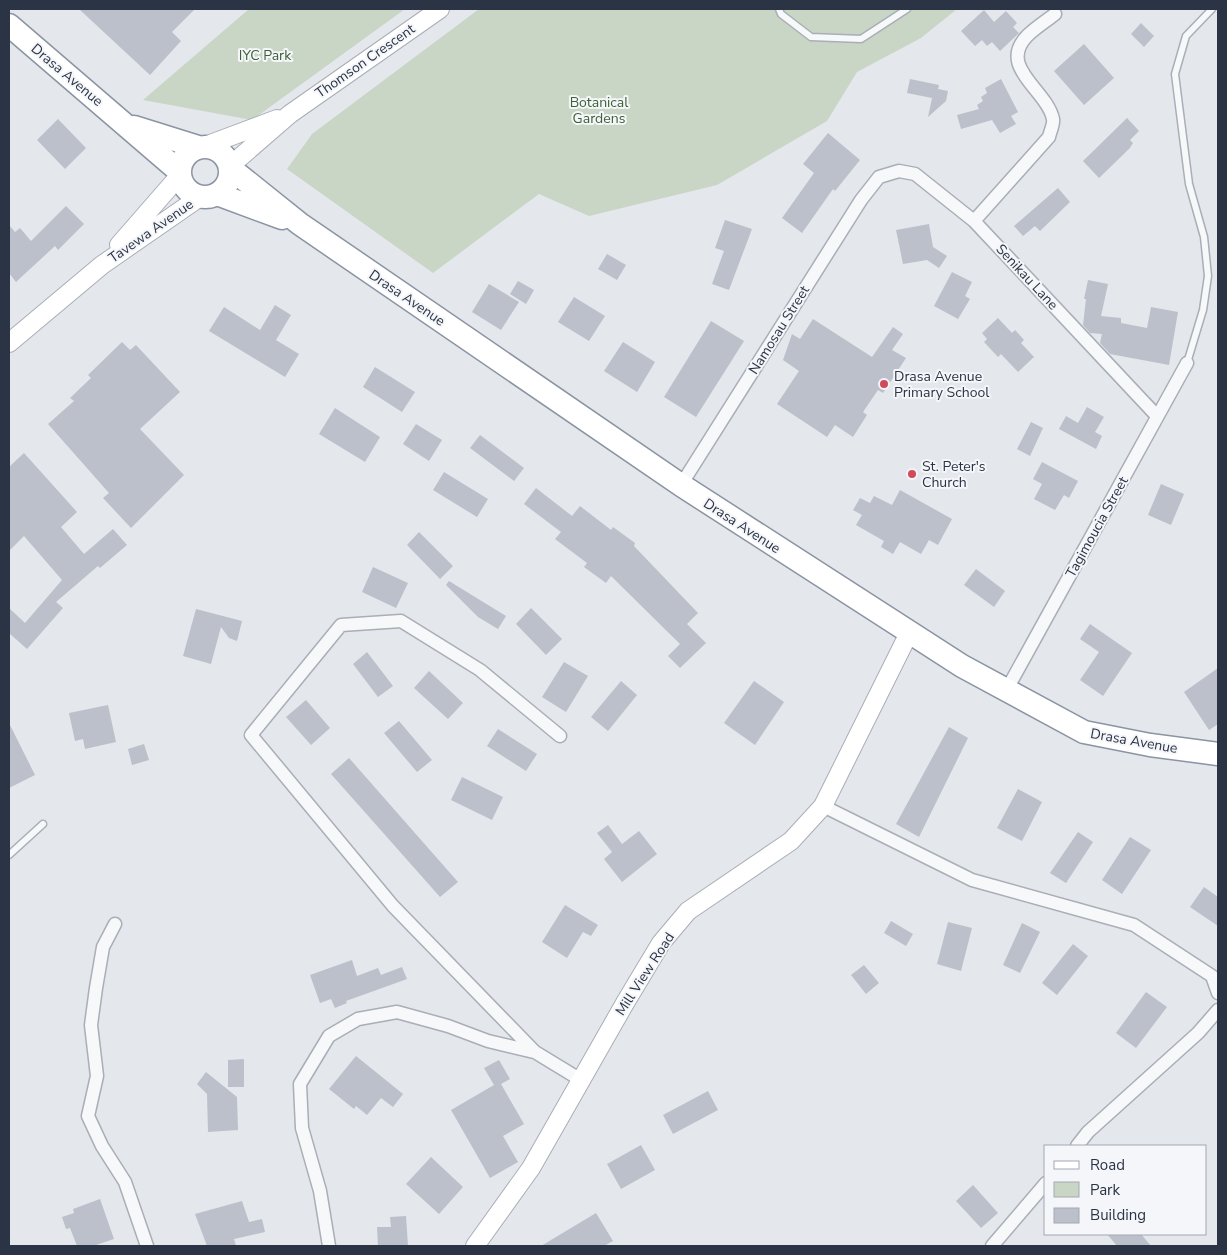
<svg xmlns="http://www.w3.org/2000/svg" width="1227" height="1255" font-family="'Nunito Sans',sans-serif">
  <style>
    .green { fill: #c9d6c5 }
    .building { fill: #bbc0ca }
    .lines { fill: none; stroke-linecap: round; stroke-linejoin: round }
    .lane-casing { stroke: #a9aeb7; stroke-width: 9 }
    .street-casing { stroke: #a9aeb7; stroke-width: 15 }
    .secondary-casing { stroke: #a9aeb7; stroke-width: 20 }
    .highway-casing { stroke: #8b94a3; stroke-width: 25 }
    .lane { stroke: #f7f8fa; stroke-width: 6 }
    .street { stroke: #f7f8fa; stroke-width: 12 }
    .secondary { stroke: #fff; stroke-width: 18 }
    .highway { stroke: #fff; stroke-width: 22 }
    .poi-dot { fill: #d1495b; stroke: #f4f6f9; stroke-width: 2 }
    .labels { text-anchor: middle; dominant-baseline: central; stroke-width: 4; stroke-linejoin: round; paint-order: stroke }
    .park-label { font-size: 14px; fill: #3f6138; stroke: #f4f6f9 }
    .street-label { font-size: 14px; fill: #2b3445; stroke: #f4f6f9 }
    .poi-label { font-size: 14px; fill: #2b3445; stroke: #f4f6f9; text-anchor: start }
  </style>
  <rect width="100%" height="100%" fill="#e4e7ec"/>
  <path class="green" d="M 249,9 L 405,9 L 252,120 L 143,100 Z
    M 479,9 L 957,9 L 921,38 L 857,72 L 827,121 L 717,185 L 589,216 L 539,194 L 433,273 L 287,169 L 312,134 Z"/>
  <path class="building" d="M 79,9 L 195,9 L 172,32 L 181,41 L 150,75 Z
    M 984,10 L 994,22 L 1006,11 L 1017,23 L 1013,27 L 1019,33 L 1000,51 L 992,42 L 987,46 L 982,40 L 975,46 L 961,31 Z
    M 1141,23 L 1154,36 L 1144,47 L 1131,34 Z
    M 1084,44 L 1114,78 L 1084,105 L 1054,71 Z
    M 910,79 L 939,85 L 938,89 L 948,91 L 946,101 L 928,117 L 932,98 L 907,93 Z
    M 1001,79 L 1018,112 L 1011,116 L 1016,124 L 1000,133 L 992,120 L 961,129 L 957,115 L 979,109 L 977,105 L 983,101 L 981,97 L 987,93 L 985,88 Z
    M 1127,118 L 1139,131 L 1130,140 L 1133,143 L 1129,149 L 1099,178 L 1083,161 Z
    M 58,119 L 86,148 L 65,169 L 37,140 Z
    M 828,133 L 860,160 L 835,191 L 833,189 L 802,233 L 782,218 L 814,173 L 803,164 Z
    M 1058,188 L 1070,202 L 1040,231 L 1035,226 L 1023,236 L 1014,226 Z
    M 66,206 L 84,224 L 58,250 L 55,246 L 16,282 L 9,273 L 9,225 L 15,232 L 20,228 L 31,241 Z
    M 725,220 L 752,229 L 729,290 L 712,284 L 724,251 L 715,248 Z
    M 929,224 L 933,247 L 947,256 L 939,268 L 927,260 L 903,264 L 896,230 Z
    M 607,254 L 626,265 L 617,280 L 598,269 Z
    M 952,272 L 972,282 L 965,296 L 970,299 L 958,319 L 934,306 Z
    M 1088,280 L 1108,284 L 1101,316 L 1121,318 L 1121,323 L 1147,328 L 1151,307 L 1178,312 L 1169,365 L 1110,354 L 1100,343 L 1102,334 L 1090,333 L 1083,325 L 1086,299 L 1084,299 Z
    M 518,281 L 534,290 L 526,304 L 510,294 Z
    M 489,284 L 519,302 L 501,330 L 472,312 Z
    M 574,297 L 605,316 L 589,341 L 558,322 Z
    M 275,305 L 291,315 L 276,340 L 299,354 L 285,377 L 209,331 L 224,307 L 260,330 Z
    M 998,318 L 1012,333 L 1015,330 L 1024,340 L 1021,343 L 1034,357 L 1018,372 L 1001,354 L 998,357 L 984,342 L 987,339 L 982,333 Z
    M 813,319 L 872,357 L 893,327 L 903,334 L 892,350 L 906,358 L 883,393 L 878,390 L 863,412 L 867,415 L 853,437 L 835,425 L 827,437 L 777,404 L 799,371 L 783,360 L 792,334 L 800,339 Z
    M 711,321 L 744,341 L 696,417 L 664,397 Z
    M 122,342 L 130,350 L 136,345 L 180,392 L 140,429 L 184,475 L 131,528 L 103,498 L 109,493 L 48,424 L 74,401 L 70,398 L 91,378 L 88,375 Z
    M 623,342 L 655,362 L 637,392 L 604,371 Z
    M 375,367 L 415,392 L 402,412 L 363,387 Z
    M 1087,407 L 1104,417 L 1095,432 L 1102,436 L 1096,449 L 1059,429 L 1066,416 L 1078,423 Z
    M 335,408 L 380,437 L 365,462 L 319,434 Z
    M 1031,422 L 1043,428 L 1030,456 L 1017,449 Z
    M 416,424 L 442,440 L 429,461 L 403,444 Z
    M 480,435 L 524,468 L 514,481 L 470,448 Z
    M 24,453 L 77,512 L 61,527 L 84,554 L 113,529 L 127,545 L 100,568 L 98,566 L 56,602 L 63,608 L 27,649 L 9,633 L 9,608 L 25,623 L 62,580 L 24,536 L 9,551 L 9,467 Z
    M 1042,462 L 1078,481 L 1069,498 L 1064,495 L 1055,510 L 1034,499 L 1042,484 L 1033,479 Z
    M 444,472 L 488,499 L 477,517 L 433,490 Z
    M 1161,484 L 1184,494 L 1171,525 L 1148,515 Z
    M 536,488 L 572,516 L 580,506 L 611,530 L 613,527 L 635,543 L 634,546 L 698,613 L 687,624 L 706,643 L 680,668 L 668,656 L 680,644 L 611,576 L 606,583 L 584,567 L 587,563 L 555,539 L 561,532 L 524,504 Z
    M 900,490 L 952,519 L 938,545 L 929,540 L 921,554 L 900,542 L 893,554 L 881,547 L 884,541 L 856,525 L 862,515 L 853,510 L 860,498 L 870,503 L 874,496 L 892,505 Z
    M 419,532 L 453,566 L 440,579 L 407,545 Z
    M 373,567 L 408,583 L 396,608 L 362,592 Z
    M 976,569 L 1005,591 L 994,607 L 964,585 Z
    M 449,581 L 506,616 L 498,629 L 478,617 L 446,585 Z
    M 531,608 L 562,639 L 546,655 L 516,624 Z
    M 196,609 L 242,621 L 237,641 L 229,638 L 221,627 L 211,664 L 183,656 Z
    M 1090,624 L 1132,653 L 1103,696 L 1080,680 L 1099,652 L 1080,639 Z
    M 367,652 L 393,686 L 378,697 L 353,664 Z
    M 564,662 L 588,676 L 566,712 L 542,697 Z
    M 1218,668 L 1218,724 L 1209,730 L 1184,692 Z
    M 429,671 L 463,703 L 448,719 L 414,688 Z
    M 621,681 L 637,695 L 608,731 L 591,717 Z
    M 754,681 L 784,702 L 755,745 L 724,723 Z
    M 306,700 L 330,728 L 311,745 L 286,717 Z
    M 108,705 L 116,742 L 85,749 L 83,739 L 75,741 L 69,713 Z
    M 399,721 L 432,760 L 417,772 L 384,733 Z
    M 9,723 L 35,775 L 9,788 Z
    M 949,727 L 968,738 L 919,837 L 896,824 Z
    M 498,729 L 537,754 L 526,771 L 487,746 Z
    M 144,744 L 149,760 L 132,765 L 128,749 Z
    M 349,758 L 458,882 L 440,897 L 331,774 Z
    M 462,777 L 503,797 L 492,820 L 451,800 Z
    M 1018,789 L 1042,802 L 1022,841 L 997,828 Z
    M 608,825 L 622,844 L 639,831 L 657,854 L 622,882 L 604,859 L 612,852 L 597,833 Z
    M 1078,832 L 1093,842 L 1066,883 L 1050,873 Z
    M 1130,837 L 1151,850 L 1122,894 L 1102,880 Z
    M 1204,887 L 1218,897 L 1218,926 L 1190,907 Z
    M 565,905 L 598,925 L 591,936 L 583,932 L 567,958 L 542,942 Z
    M 891,921 L 913,934 L 906,946 L 884,933 Z
    M 948,922 L 972,928 L 961,971 L 937,964 Z
    M 1022,923 L 1040,932 L 1020,973 L 1003,965 Z
    M 1073,944 L 1088,956 L 1057,995 L 1042,983 Z
    M 352,960 L 357,976 L 378,968 L 381,975 L 402,967 L 407,979 L 346,1001 L 347,1003 L 335,1008 L 331,999 L 320,1003 L 310,975 Z
    M 864,965 L 879,983 L 866,994 L 851,975 Z
    M 1146,992 L 1167,1007 L 1136,1048 L 1116,1033 Z
    M 356,1056 L 403,1094 L 393,1107 L 381,1098 L 367,1115 L 356,1106 L 354,1109 L 329,1089 Z
    M 244,1059 L 244,1087 L 228,1087 L 228,1060 Z
    M 499,1060 L 510,1079 L 501,1084 L 524,1124 L 503,1136 L 518,1162 L 490,1178 L 451,1110 L 494,1085 L 484,1068 Z
    M 206,1072 L 237,1097 L 238,1130 L 208,1132 L 207,1094 L 197,1084 Z
    M 708,1091 L 718,1110 L 673,1134 L 663,1115 Z
    M 641,1145 L 655,1170 L 621,1189 L 607,1164 Z
    M 431,1157 L 463,1187 L 439,1214 L 406,1184 Z
    M 973,1185 L 998,1213 L 981,1228 L 956,1201 Z
    M 100,1199 L 114,1239 L 93,1246 L 77,1246 L 70,1228 L 66,1229 L 62,1217 L 74,1213 L 73,1209 Z
    M 242,1201 L 249,1222 L 262,1219 L 265,1232 L 234,1239 L 236,1246 L 207,1246 L 195,1214 Z
    M 596,1213 L 613,1241 L 604,1246 L 541,1246 Z
    M 406,1216 L 408,1246 L 378,1246 L 377,1227 L 391,1227 L 390,1217 Z
    M 1107,1234 L 1141,1234 L 1151,1246 L 1117,1246 Z"/>
  <g class="lines">
    <defs>
      <path id="lane" d="M 779,9 L 781,14 L 811,37 L 861,39 L 907,9
        M 1187,363 L 1203,310 L 1208,276 L 1204,237 L 1189,184 L 1175,74 L 1186,36 L 1212,9
        M 9,855 L 43,824"/>
      <path id="street" d="M 974,221 L 1049,137 C 1050,132 1054,124 1053,119 C 1047,90 997,67 1027,36 C 1035,28 1046,21 1055,14
        M 681,485 L 861,200 L 879,177 L 899,171 L 915,174 L 974,221 L 1156,415
        M 1006,691 L 1187,363
        M 560,736 L 480,670 L 401,621 L 341,625 L 251,735 L 393,906 L 535,1052 L 581,1080
        M 823,806 L 972,880 L 1134,925 L 1212,976 L 1218,993
        M 115,924 L 103,947 L 96,988 L 91,1025 L 97,1076 L 88,1116 L 102,1146 L 125,1182 L 147,1246
        M 1077,1146 L 1088,1132 L 1198,1033 L 1218,1010
        M 329,1246 L 320,1191 L 302,1128 L 300,1084 L 329,1036 L 358,1019 L 397,1012 L 448,1026 L 488,1041 L 534,1052
        M 992,1246 L 1046,1183"/>
      <path id="secondary" d="M 205,146 L 277,119
        M 230,166 L 290,114 L 440,9
        M 119,245 L 180,175
        M 9,343 L 102,265 L 200,197
        M 475,1246 L 531,1168 L 625,1003 L 661,943 L 688,911 L 791,841 L 823,806 L 909,633"/>
      <path id="highway" d="M 9,25 L 180,172
        M 134,127 L 198,147
        M180 172a25 25 0 1 1 50 0a25 25 0 1 1-50 0Z
        M 230,168 L 300,224 L 681,485 L 962,666 L 1084,732 L 1150,745 L 1218,754
        M 217,194 L 282,218"/>
    </defs>
    <use href="#lane" class="lane-casing"/>
    <use href="#street" class="street-casing"/>
    <use href="#secondary" class="secondary-casing"/>
    <use href="#highway" class="highway-casing"/>
    <use href="#lane" class="lane"/>
    <use href="#street" class="street"/>
    <use href="#secondary" class="secondary"/>
    <use href="#highway" class="highway"/>
  </g>
  <g class="poi-dot">
    <circle cx="884" cy="384" r="5"/>
    <circle cx="912" cy="474" r="5"/>
  </g>
  <g class="labels">
    <g class="park-label">
      <text x="265" y="55">IYC Park</text>
      <text x="599" y="102">Botanical<tspan x="599" dy="16">Gardens</tspan></text>
    </g>
    <g class="street-label">
      <text transform="translate(365 61) rotate(-35)">Thomson Crescent</text>
      <text transform="translate(67 75) rotate(40)">Drasa Avenue</text>
      <text transform="translate(151 231) rotate(-35)">Tavewa Avenue</text>
      <text transform="translate(1027 277) rotate(47)">Senikau Lane</text>
      <text transform="translate(407 298) rotate(34)">Drasa Avenue</text>
      <text transform="translate(779 330) rotate(-58)">Namosau Street</text>
      <text transform="translate(742 526) rotate(33)">Drasa Avenue</text>
      <text transform="translate(1097 527) rotate(-61)">Tagimoucia Street</text>
      <text transform="translate(1134 741) rotate(10)">Drasa Avenue</text>
      <text transform="translate(645 974) rotate(-57)">Mill View Road</text>
    </g>
    <g class="poi-label">
      <text x="894" y="376">Drasa Avenue<tspan x="894" dy="16">Primary School</tspan></text>
      <text x="922" y="466">St. Peter's<tspan x="922" dy="16">Church</tspan></text>
    </g>
  </g>
  <rect width="1227" height="1255" fill="none" stroke="#2b3445" stroke-width="20"/>
  <rect x="1044" y="1145" width="162" height="90" fill="#f4f6f9" stroke="#a4a8b1"/>
  <rect x="1054" y="1161" width="25" height="8" fill="#ffffff" stroke="#a4a8b1"/>
  <text x="1090" y="1170" font-size="15" fill="#2b3445">Road</text>
  <rect x="1054" y="1182" width="25" height="15" fill="#c9d6c5" stroke="#a4a8b1"/>
  <text x="1090" y="1195" font-size="15" fill="#2b3445">Park</text>
  <rect x="1054" y="1208" width="25" height="15" fill="#bbc0ca" stroke="#a4a8b1"/>
  <text x="1090" y="1220" font-size="15" fill="#2b3445">Building</text>
</svg>
